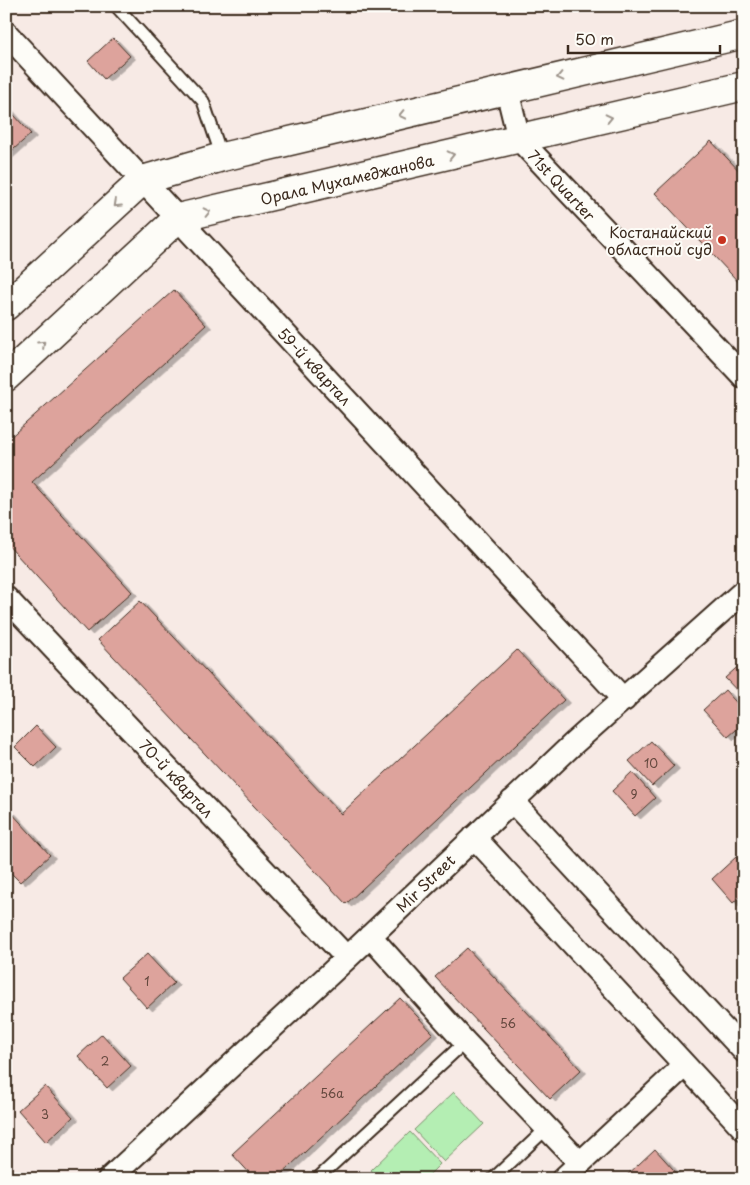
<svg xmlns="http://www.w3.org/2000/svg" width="750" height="1185" font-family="'Playpen Sans',sans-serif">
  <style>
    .green { fill: #b4eeb3; stroke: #788c68 }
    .building { fill: #dda39c; stroke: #3b2a1e; filter: url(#shadow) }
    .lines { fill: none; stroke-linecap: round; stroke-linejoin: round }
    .service-casing { stroke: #3b2a1e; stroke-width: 15 }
    .minor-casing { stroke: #3b2a1e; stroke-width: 26 }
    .tertiary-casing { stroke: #3b2a1e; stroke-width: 31 }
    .service { stroke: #fdfcf7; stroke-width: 11 }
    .minor { stroke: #fdfcf7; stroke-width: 22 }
    .tertiary { stroke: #fdfcf7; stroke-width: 28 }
    .oneway { stroke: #9c938a }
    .poi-dot { fill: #c8321e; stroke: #fdfcf7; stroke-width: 2 }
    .labels { text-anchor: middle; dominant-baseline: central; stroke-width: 4; stroke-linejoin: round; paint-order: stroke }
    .number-label { font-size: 12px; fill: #64483e }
    .street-label { font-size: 15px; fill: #3b2a1e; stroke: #fdfcf7 }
    .poi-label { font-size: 15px; fill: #3b2a1e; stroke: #fdfcf7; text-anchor: end }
  </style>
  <defs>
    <filter id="shadow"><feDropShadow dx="5.5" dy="3" stdDeviation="0" flood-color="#0004"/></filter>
  </defs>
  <rect width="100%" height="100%" fill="#f7eae5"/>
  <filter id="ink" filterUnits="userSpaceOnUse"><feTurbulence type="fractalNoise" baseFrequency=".02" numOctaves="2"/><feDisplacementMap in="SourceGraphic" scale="10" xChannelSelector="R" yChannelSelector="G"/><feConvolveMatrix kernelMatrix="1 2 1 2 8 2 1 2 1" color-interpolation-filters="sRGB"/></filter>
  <g filter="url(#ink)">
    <path class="green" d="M 454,1092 L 484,1124 L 444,1162 L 414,1130 Z
      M 410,1132 L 440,1164 L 425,1179 L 379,1179 L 371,1170 Z"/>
    <path class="building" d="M 113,38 L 130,56 L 104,79 L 88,61 Z
      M 6,106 L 31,134 L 6,156 Z
      M 711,141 L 744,176 L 744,288 L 655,193 Z
      M 174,290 L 206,325 L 32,482 L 132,592 L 87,632 L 6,543 L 6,441 Z
      M 140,601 L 341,814 L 517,650 L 564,700 L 346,904 L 98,640 Z
      M 743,662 L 744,663 L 744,698 L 725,678 Z
      M 725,690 L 744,711 L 744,723 L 728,737 L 703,710 Z
      M 36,726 L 56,747 L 35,767 L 15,747 Z
      M 651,741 L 674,766 L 652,786 L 629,761 Z
      M 632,772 L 655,798 L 635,816 L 612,791 Z
      M 10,811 L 50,855 L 20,882 L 6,868 L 6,814 Z
      M 736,857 L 744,866 L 744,893 L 733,903 L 712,879 Z
      M 467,948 L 581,1070 L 550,1099 L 435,977 Z
      M 147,954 L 174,983 L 147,1008 L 120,978 Z
      M 400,998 L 433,1033 L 276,1179 L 255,1179 L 232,1154 Z
      M 102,1034 L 131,1066 L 107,1088 L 78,1056 Z
      M 45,1086 L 73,1117 L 46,1142 L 18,1110 Z
      M 655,1149 L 682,1179 L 623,1179 Z"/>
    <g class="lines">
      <defs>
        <path id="service" d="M 116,6 L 203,101 L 222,157
          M 317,1179 L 465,1042
          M 493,1179 L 547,1128"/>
        <path id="minor" d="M 6,33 L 624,700
          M 507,90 L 519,139 L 744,377
          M 6,598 L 347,958
          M 512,801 L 744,1051
          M 474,837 L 744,1129
          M 370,936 L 465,1042 L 580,1163
          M 109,1179 L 347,958 L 573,744 L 744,591
          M 563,1179 L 684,1066"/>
        <path id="tertiary" d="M 6,306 L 143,180 L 222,157 L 744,34
          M 6,377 L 178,218 L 744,86"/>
      </defs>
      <use href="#service" class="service-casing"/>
      <use href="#minor" class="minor-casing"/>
      <use href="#tertiary" class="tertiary-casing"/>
      <use href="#service" class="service"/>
      <use href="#minor" class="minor"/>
      <use href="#tertiary" class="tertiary"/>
    </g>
    <defs><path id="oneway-chevron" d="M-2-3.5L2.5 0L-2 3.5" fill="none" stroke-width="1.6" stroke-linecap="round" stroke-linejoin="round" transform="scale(1.25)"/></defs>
    <g class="oneway">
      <use href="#oneway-chevron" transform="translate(560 77) rotate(167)"/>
      <use href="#oneway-chevron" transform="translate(402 115) rotate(167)"/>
      <use href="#oneway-chevron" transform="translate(609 118) rotate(-13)"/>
      <use href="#oneway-chevron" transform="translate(451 155) rotate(-13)"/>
      <use href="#oneway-chevron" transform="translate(117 204) rotate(137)"/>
      <use href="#oneway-chevron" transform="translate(207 212) rotate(-13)"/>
      <use href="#oneway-chevron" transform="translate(42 344) rotate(-43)"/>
    </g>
  </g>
  <circle class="poi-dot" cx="722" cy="240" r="5"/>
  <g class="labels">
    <g class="number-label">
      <text x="651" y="763">10</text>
      <text x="634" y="794">9</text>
      <text x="147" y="981">1</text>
      <text x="508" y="1023">56</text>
      <text x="105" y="1061">2</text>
      <text x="332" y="1093">56а</text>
      <text x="45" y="1114">3</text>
    </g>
    <g class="street-label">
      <text transform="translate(347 179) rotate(-13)">Орала Мухамеджанова</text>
      <text transform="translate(562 185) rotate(47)">71st Quarter</text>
      <text transform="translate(315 366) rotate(47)">59-й квартал</text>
      <text transform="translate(177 778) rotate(47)">70-й квартал</text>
      <text transform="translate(425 883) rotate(-44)">Mir Street</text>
    </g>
    <g class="poi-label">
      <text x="712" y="231">Костанайский<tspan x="712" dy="17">областной суд</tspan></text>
    </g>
  </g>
  <rect width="750" height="1185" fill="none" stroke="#fdfcf7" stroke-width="25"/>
  <rect x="12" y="12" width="725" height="1160" fill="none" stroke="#3b2a1e" stroke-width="2" filter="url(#ink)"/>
  <path d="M568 45v8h152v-8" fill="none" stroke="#3b2a1e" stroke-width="2.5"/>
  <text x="575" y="45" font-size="15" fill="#3b2a1e" stroke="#fdfcf7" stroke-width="4" paint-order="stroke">50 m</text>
</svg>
